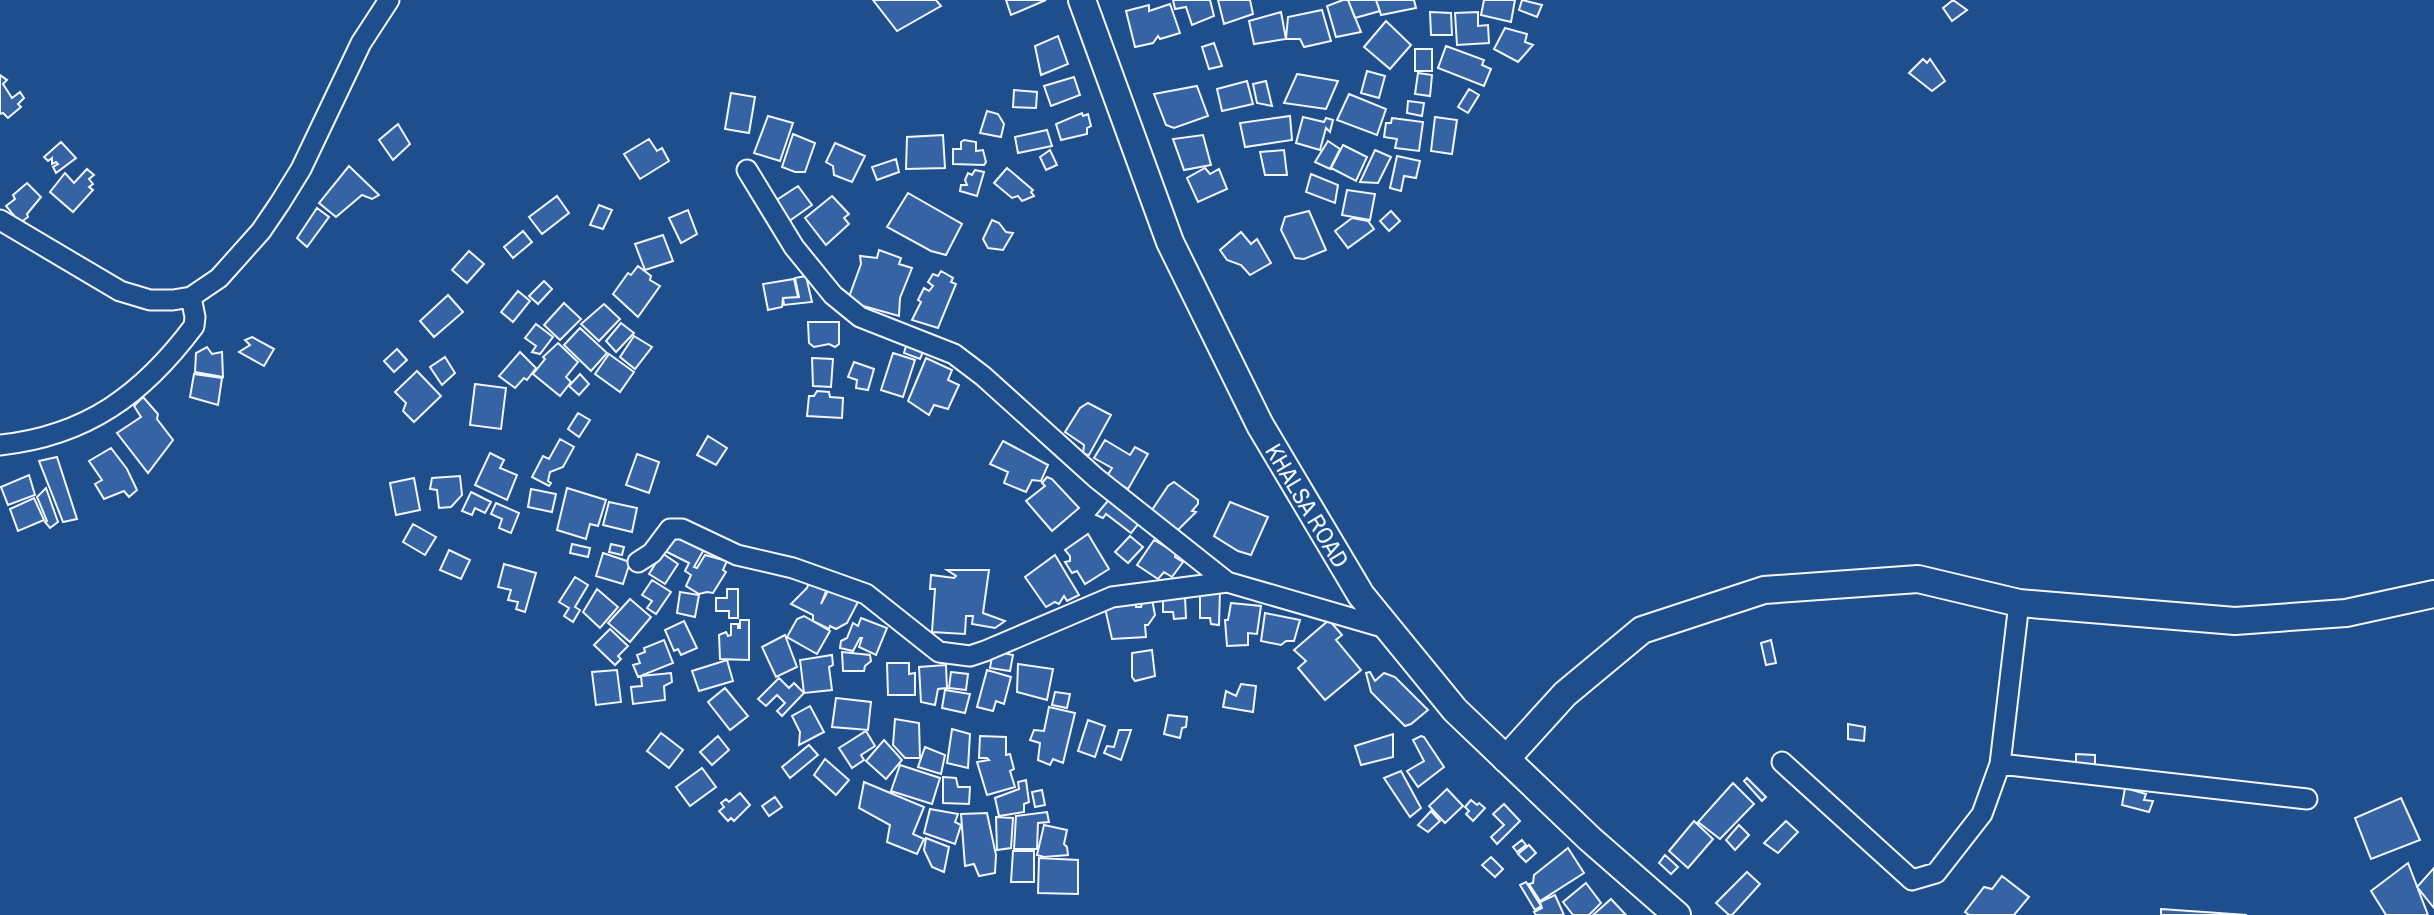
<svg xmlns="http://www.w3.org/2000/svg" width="2434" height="915" font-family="'Archivo Narrow',sans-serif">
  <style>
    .building { fill: #3563a3; stroke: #f2f6ff; stroke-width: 2 }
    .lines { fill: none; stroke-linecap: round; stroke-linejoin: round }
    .street-casing { stroke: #f2f6ff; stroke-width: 23 }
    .secondary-casing { stroke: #f2f6ff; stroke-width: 30 }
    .street { stroke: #1f4e8c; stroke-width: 19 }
    .secondary { stroke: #1f4e8c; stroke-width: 26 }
    .labels { text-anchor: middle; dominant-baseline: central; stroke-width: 5; stroke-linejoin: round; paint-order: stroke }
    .street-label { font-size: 24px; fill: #f2f6ff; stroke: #1f4e8c }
  </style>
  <rect width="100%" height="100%" fill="#1f4e8c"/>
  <path class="building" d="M 873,0 L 936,0 L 941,6 L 897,31 Z
    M 1006,0 L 1046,0 L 1011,15 Z
    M 1173,0 L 1210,0 L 1214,16 L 1192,25 L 1186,7 L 1175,9 Z
    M 1218,0 L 1250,0 L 1253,14 L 1224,24 Z
    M 1343,0 L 1348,0 L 1361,32 L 1336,37 L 1327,6 Z
    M 1348,0 L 1376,0 L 1380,11 L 1355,18 Z
    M 1376,0 L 1414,0 L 1416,8 L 1381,15 Z
    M 1484,0 L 1515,0 L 1511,22 L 1481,15 Z
    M 1522,0 L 1542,5 L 1537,17 L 1519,10 Z
    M 1953,0 L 1967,10 L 1952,21 L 1943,8 Z
    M 1170,4 L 1180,33 L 1160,39 L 1158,36 L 1153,43 L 1135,47 L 1126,11 L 1149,5 L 1149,11 Z
    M 1322,10 L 1331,41 L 1304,47 L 1300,39 L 1286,39 L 1288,17 Z
    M 1281,12 L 1286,39 L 1254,44 L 1249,21 Z
    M 1430,12 L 1451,13 L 1452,35 L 1431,35 Z
    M 1478,12 L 1478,26 L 1488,25 L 1489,43 L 1457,45 L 1455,13 Z
    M 1386,21 L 1411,45 L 1390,69 L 1364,47 Z
    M 1505,28 L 1527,34 L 1525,42 L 1533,45 L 1518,62 L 1494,49 Z
    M 1058,36 L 1068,64 L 1041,75 L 1035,46 Z
    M 1214,43 L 1222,66 L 1209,69 L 1202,47 Z
    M 1446,46 L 1484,60 L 1482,65 L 1491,69 L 1484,86 L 1438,68 Z
    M 1415,49 L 1432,49 L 1432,71 L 1415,71 Z
    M 1923,59 L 1927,63 L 1930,59 L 1945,81 L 1932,91 L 1909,73 Z
    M 1367,71 L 1385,76 L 1379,98 L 1361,93 Z
    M 1418,73 L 1432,75 L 1430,96 L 1415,94 Z
    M 1297,74 L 1338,81 L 1326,109 L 1284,103 Z
    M 0,75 L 7,80 L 3,84 L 12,98 L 20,92 L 24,98 L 18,104 L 21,107 L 8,118 L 3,113 L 0,114 Z
    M 1074,77 L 1080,95 L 1051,106 L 1044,86 Z
    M 1247,81 L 1253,104 L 1222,111 L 1217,89 Z
    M 1266,81 L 1272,106 L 1257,103 L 1253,84 Z
    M 1197,86 L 1208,116 L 1174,128 L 1166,125 L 1154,94 Z
    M 1469,89 L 1479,95 L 1468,113 L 1458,107 Z
    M 1014,90 L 1037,92 L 1036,108 L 1013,107 Z
    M 731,93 L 755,97 L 749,133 L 725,129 Z
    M 1349,94 L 1386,109 L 1377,135 L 1337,120 Z
    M 1408,101 L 1424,103 L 1422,116 L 1407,113 Z
    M 987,111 L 998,114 L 1004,124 L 1001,137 L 980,133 Z
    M 1082,113 L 1083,116 L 1088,114 L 1091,126 L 1087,128 L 1087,134 L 1061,140 L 1056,124 Z
    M 768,116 L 793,123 L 780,161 L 754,153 Z
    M 1290,116 L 1292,140 L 1245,147 L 1240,123 Z
    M 1303,117 L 1324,122 L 1326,118 L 1333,120 L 1330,132 L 1326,128 L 1320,150 L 1296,143 Z
    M 1435,117 L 1457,120 L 1452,154 L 1431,151 Z
    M 1392,118 L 1423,122 L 1419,151 L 1395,148 L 1397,139 L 1384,137 L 1386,123 L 1391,123 Z
    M 398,124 L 410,144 L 393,160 L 379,140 Z
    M 1047,130 L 1052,146 L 1018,153 L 1015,137 Z
    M 793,134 L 815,143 L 805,172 L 795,172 L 782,167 Z
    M 943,135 L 945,168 L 906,169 L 907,137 Z
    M 1203,135 L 1211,165 L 1184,170 L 1173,139 Z
    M 649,139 L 657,151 L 662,148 L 669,161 L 640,179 L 624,154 Z
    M 964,140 L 976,142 L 976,151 L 983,150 L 986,162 L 984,165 L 953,164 L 953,149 L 961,149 L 961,142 Z
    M 1328,141 L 1340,149 L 1330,169 L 1315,162 Z
    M 61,142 L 76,158 L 56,173 L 53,167 L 58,164 L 56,162 L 52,164 L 52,158 L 48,161 L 44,157 Z
    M 835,143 L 865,156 L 852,182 L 834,175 L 833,166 L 826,162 Z
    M 1343,145 L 1367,157 L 1356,181 L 1331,168 Z
    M 1050,150 L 1057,165 L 1046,170 L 1040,157 Z
    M 1284,150 L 1287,175 L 1265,175 L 1260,152 Z
    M 1375,150 L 1391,157 L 1378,183 L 1360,182 Z
    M 1397,156 L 1420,161 L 1416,178 L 1404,176 L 1401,191 L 1390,188 Z
    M 896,159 L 899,172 L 877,180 L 872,167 Z
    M 349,166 L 379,195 L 372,199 L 362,195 L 336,217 L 319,203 Z
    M 1007,168 L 1033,190 L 1031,192 L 1034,196 L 1022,201 L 1018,196 L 1012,198 L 994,183 Z
    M 1205,168 L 1210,174 L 1219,169 L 1227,189 L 1198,202 L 1187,178 Z
    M 87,169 L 94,175 L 89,179 L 93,184 L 89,187 L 93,190 L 73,212 L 50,192 L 65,173 L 74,183 Z
    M 975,170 L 984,172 L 977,196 L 960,191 L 961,185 L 967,185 L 965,180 L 968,173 L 972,175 Z
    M 1311,174 L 1338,185 L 1335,203 L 1306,192 Z
    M 27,183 L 41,197 L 27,214 L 28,217 L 20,223 L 6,206 L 15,199 L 13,195 Z
    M 798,186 L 812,205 L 788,222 L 772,203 Z
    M 1347,190 L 1375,194 L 1370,220 L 1342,215 Z
    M 908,193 L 962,224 L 946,255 L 931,251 L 887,227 Z
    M 557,196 L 569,213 L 542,234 L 529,217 Z
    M 832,196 L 849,214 L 844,218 L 849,224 L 826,245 L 805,218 Z
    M 599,205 L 612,210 L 603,229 L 590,225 Z
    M 317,208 L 329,217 L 307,247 L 297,238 Z
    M 688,210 L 697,234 L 681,243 L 669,218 Z
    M 1309,211 L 1326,250 L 1304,259 L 1295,258 L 1281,230 L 1285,217 Z
    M 1391,211 L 1400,221 L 1389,231 L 1380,221 Z
    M 1352,218 L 1368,221 L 1374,229 L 1348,248 L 1335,231 Z
    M 992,220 L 999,223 L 1006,232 L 1013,233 L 1003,250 L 988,248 L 983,239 Z
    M 523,231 L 532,242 L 513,258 L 504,247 Z
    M 1241,232 L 1251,244 L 1257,239 L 1271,263 L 1250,275 L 1241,265 L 1227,260 L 1220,250 Z
    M 663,235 L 673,261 L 645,270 L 635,244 Z
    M 879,250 L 901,258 L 899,264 L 912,268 L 900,298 L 899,316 L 856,304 L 849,297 L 861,264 L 860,256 L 877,258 Z
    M 469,251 L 484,264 L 467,283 L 452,270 Z
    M 638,266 L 651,276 L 650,280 L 660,286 L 638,317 L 613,294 L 628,273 L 631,275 Z
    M 941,271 L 953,278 L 951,282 L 956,284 L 938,328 L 912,320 L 921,302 L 918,300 L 924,288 L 929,291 L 933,286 L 928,282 L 933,274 L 938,276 Z
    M 806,276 L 812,302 L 784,305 L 783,298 L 799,297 L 795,278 Z
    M 794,279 L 798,297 L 783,298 L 782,307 L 768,310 L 763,284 Z
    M 544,281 L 552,289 L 538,304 L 529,296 Z
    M 518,291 L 530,301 L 513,322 L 501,312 Z
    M 448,295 L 463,312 L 434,337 L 420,321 Z
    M 564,303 L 581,319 L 560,340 L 544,325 Z
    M 604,304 L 620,319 L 599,341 L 581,324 Z
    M 808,322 L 839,322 L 839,344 L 835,347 L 829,344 L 814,347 L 809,343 Z
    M 621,323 L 634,333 L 616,352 L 606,341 Z
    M 536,324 L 553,337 L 540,354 L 532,352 L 536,346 L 525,338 Z
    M 580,328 L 607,353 L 591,371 L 564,345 Z
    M 634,336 L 652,347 L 635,369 L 620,357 Z
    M 252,337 L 274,349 L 264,366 L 239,352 L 250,345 L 245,340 Z
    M 908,339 L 925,347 L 920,359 L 904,353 Z
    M 558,343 L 578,362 L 566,377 L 571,382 L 560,396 L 533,374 L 545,359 L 543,357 Z
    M 207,347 L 212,354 L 222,352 L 223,377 L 195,372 L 196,353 Z
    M 397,349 L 407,360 L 394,372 L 384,361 Z
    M 520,352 L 536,368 L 527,380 L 524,378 L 515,388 L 499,376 Z
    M 893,353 L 915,360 L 903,397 L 881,390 Z
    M 609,354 L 634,372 L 620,392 L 595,374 Z
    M 445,357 L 455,373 L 442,385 L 430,367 Z
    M 812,358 L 833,359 L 831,387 L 813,386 Z
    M 926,358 L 952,370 L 948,380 L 959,385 L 948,409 L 934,405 L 929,415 L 908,401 Z
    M 854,362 L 874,369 L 868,390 L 856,388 L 857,380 L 848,377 Z
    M 417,371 L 441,396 L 414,422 L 403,411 L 406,403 L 395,392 Z
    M 194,374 L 222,378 L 218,405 L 190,397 Z
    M 580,374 L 589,384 L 579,395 L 569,386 Z
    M 475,384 L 506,388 L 501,429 L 470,425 Z
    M 817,391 L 829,392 L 830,397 L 843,398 L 842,418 L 807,416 L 809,396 L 814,396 Z
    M 143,397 L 158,414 L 157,419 L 173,440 L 148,473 L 117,433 L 141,417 L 134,406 Z
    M 1088,403 L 1111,415 L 1089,455 L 1083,454 L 1084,445 L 1065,432 L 1080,408 Z
    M 578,413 L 590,420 L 579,437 L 568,429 Z
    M 708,436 L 727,448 L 716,465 L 697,455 Z
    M 560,439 L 574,447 L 563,467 L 550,472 L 548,481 L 551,483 L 549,486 L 532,477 L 543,456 L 549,459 Z
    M 1105,440 L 1130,455 L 1135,447 L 1148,454 L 1128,489 L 1107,476 L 1112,468 L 1094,458 Z
    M 1003,441 L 1048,465 L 1041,481 L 1032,480 L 1026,492 L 1004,483 L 1008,472 L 990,464 Z
    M 111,448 L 127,469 L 137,490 L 129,497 L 124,491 L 104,499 L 95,484 L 102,480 L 89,461 Z
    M 490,453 L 504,460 L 500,468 L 517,475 L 507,500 L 475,485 Z
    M 637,454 L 659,462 L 649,493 L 626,485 Z
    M 57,457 L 77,519 L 63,522 L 39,461 Z
    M 29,475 L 35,495 L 8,505 L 1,487 Z
    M 460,476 L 462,495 L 451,507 L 439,508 L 437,490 L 430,489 L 432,478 Z
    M 1047,477 L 1052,479 L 1079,508 L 1052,531 L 1026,501 L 1045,486 L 1042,483 Z
    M 414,478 L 420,510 L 396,515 L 390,483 Z
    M 1174,482 L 1198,500 L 1198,504 L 1192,511 L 1196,512 L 1175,533 L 1150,513 L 1168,486 Z
    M 46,488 L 58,522 L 50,528 L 45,522 L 47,521 L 37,497 Z
    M 567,488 L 606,500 L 598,526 L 590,524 L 586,539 L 557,530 Z
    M 531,489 L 556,494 L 552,512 L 528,507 Z
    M 471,492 L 491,502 L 485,513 L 475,508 L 472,515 L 462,511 Z
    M 1112,496 L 1139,523 L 1131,533 L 1106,514 L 1103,518 L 1096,515 Z
    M 34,498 L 44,520 L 18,531 L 10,509 Z
    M 609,502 L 637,508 L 632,532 L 603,525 Z
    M 1230,502 L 1268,517 L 1251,555 L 1238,551 L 1214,536 Z
    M 496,503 L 519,513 L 511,533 L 499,528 L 502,519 L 491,514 Z
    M 413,524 L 436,537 L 425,555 L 403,542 Z
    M 672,533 L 706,546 L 694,567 L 697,568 L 705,555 L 727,561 L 723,570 L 726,572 L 713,593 L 707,592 L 699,594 L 686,586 L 691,575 L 685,571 L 689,563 L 663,550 Z
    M 1088,534 L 1109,569 L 1085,584 L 1077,571 L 1072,573 L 1065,562 L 1070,561 L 1070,556 L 1065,550 Z
    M 1130,536 L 1143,547 L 1128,563 L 1115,552 Z
    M 1154,540 L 1176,553 L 1175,557 L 1183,562 L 1172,577 L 1164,572 L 1158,579 L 1137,565 Z
    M 572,544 L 590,548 L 588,557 L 570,553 Z
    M 611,544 L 624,547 L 622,555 L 609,552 Z
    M 449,550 L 470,560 L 461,579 L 440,570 Z
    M 603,553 L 630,562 L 623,584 L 596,576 Z
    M 662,553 L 678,564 L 665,584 L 649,574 Z
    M 1055,555 L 1079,595 L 1067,601 L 1064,596 L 1059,604 L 1055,602 L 1046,607 L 1025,577 Z
    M 504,564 L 536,573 L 525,612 L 516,609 L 518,602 L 508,600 L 511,590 L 498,587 Z
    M 947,570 L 989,570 L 983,613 L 1005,621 L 995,628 L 972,624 L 973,616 L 966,616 L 965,634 L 932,632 L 935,589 L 930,589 L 931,575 L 954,578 L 956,576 Z
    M 575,577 L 588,585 L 575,607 L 580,610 L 573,622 L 564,616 L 569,608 L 559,602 Z
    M 652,580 L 671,592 L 656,614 L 647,608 L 652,601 L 642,595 Z
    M 810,580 L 828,586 L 821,604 L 830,587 L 859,600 L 847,623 L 836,629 L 830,626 L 829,629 L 813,621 L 813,615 L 791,604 L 807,588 Z
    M 597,589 L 618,607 L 600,628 L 583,612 Z
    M 727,589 L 738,589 L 738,618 L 729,618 L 729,611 L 716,611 L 716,598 L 727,598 Z
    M 1200,589 L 1220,590 L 1219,625 L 1211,624 L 1210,618 L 1200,618 Z
    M 680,592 L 699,595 L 695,617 L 677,613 Z
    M 1185,597 L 1186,618 L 1174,619 L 1173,612 L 1163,612 L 1163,598 Z
    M 630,599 L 651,617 L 630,642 L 608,623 Z
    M 1152,599 L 1155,615 L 1148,625 L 1145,625 L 1146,637 L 1112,639 L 1105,608 L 1107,606 L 1135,603 L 1136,607 L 1141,607 L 1143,600 Z
    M 1231,603 L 1261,606 L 1257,634 L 1248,633 L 1248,645 L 1227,646 L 1225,620 L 1228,620 Z
    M 1265,613 L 1300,620 L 1294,641 L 1286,641 L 1281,645 L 1261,641 Z
    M 804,616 L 830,631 L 817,654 L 787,637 L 797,619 Z
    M 861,618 L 887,628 L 876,655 L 859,647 L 862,638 L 860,638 L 853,651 L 840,648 L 841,641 L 847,638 L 853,623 L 858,626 Z
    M 740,620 L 749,620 L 749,660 L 720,659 L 719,635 L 726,632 L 728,636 L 731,635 L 731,624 L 738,624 L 738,628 L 740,628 Z
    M 1329,620 L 1342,635 L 1336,640 L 1361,670 L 1325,700 L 1298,668 L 1306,661 L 1294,650 Z
    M 684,621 L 697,648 L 681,655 L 678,649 L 674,651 L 665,630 Z
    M 610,629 L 628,646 L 618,656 L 621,659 L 615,665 L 594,645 Z
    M 785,635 L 797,667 L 776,677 L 762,647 Z
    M 664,640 L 673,663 L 638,677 L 633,665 L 640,663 L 637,655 L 645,652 L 644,648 Z
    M 1771,640 L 1776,663 L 1766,665 L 1761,643 Z
    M 1152,650 L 1155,676 L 1135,681 L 1132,677 L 1132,653 Z
    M 993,651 L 1013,655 L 1010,671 L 990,668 Z
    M 842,652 L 870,655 L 871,661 L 865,666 L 864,671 L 843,671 Z
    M 832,655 L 833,665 L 829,667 L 832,690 L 804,693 L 800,660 Z
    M 727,660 L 733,681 L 699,691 L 692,671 Z
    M 887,663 L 909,663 L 909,674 L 915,673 L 915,695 L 888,695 Z
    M 1018,664 L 1053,669 L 1047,700 L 1017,692 Z
    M 946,665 L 947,688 L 938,689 L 935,705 L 921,702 L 919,667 Z
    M 617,670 L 621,702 L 596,705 L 592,672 Z
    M 987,670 L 1011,677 L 1004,704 L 996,701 L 993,711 L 977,707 Z
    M 951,672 L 968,674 L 966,690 L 949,688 Z
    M 1370,672 L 1375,681 L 1384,673 L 1395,677 L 1428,710 L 1411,724 L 1405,726 L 1371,692 L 1366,673 Z
    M 671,673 L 672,682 L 664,686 L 665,700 L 633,704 L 631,687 L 642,686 L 641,676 Z
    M 779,678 L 789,688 L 794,683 L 804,693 L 782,716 L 777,711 L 785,703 L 777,695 L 766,706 L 758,699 Z
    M 1241,684 L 1256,686 L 1253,712 L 1223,707 L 1226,691 L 1236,696 Z
    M 725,688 L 748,716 L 730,730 L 708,702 Z
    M 945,690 L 970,694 L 965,713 L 942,708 Z
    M 1055,692 L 1070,694 L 1067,708 L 1052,705 Z
    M 836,698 L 871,702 L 868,730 L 832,727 Z
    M 810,706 L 824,732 L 799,745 L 800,732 L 792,716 Z
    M 1049,707 L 1075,713 L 1063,763 L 1053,759 L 1050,765 L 1038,760 L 1040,743 L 1030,740 L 1034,730 L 1044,731 Z
    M 1168,715 L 1187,717 L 1186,727 L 1182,728 L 1180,738 L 1164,734 Z
    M 895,719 L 919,723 L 920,758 L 905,758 L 893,745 Z
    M 1088,720 L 1105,726 L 1095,757 L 1078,751 Z
    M 1848,724 L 1865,727 L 1864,741 L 1848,739 Z
    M 952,729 L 970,734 L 968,768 L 947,763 Z
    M 1119,730 L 1131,730 L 1121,760 L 1104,753 L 1107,746 L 1114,747 Z
    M 866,731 L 875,746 L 861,755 L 864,760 L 852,768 L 839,748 Z
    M 661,733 L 683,750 L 669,768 L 647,751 Z
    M 1393,734 L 1393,757 L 1361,765 L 1355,746 Z
    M 718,736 L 729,750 L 712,765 L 700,752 Z
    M 980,736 L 1006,737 L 1006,755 L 1010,754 L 1014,769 L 1010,771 L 1015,787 L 987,795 L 977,762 L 989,760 L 987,758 L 979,758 Z
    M 1421,736 L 1424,737 L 1444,767 L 1418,787 L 1407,771 L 1424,761 L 1413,740 Z
    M 884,740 L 902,760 L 886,779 L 866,761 Z
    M 809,745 L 818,755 L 790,778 L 782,767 Z
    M 925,747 L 945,755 L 941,774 L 918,767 Z
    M 2076,754 L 2095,755 L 2095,768 L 2076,767 Z
    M 825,759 L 849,780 L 836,795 L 814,775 Z
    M 900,765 L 940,778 L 932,804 L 891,791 Z
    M 702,768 L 716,787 L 690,806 L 676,787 Z
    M 1401,771 L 1421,808 L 1410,817 L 1384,778 Z
    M 943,777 L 956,778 L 958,787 L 970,787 L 969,804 L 943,803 Z
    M 1747,778 L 1766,797 L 1762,801 L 1744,781 Z
    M 1026,780 L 1029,802 L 1024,804 L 1024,812 L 999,816 L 995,798 L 1019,789 L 1018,782 Z
    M 864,782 L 924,807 L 913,834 L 924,839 L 917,854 L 887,842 L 890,825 L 859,808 Z
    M 1733,783 L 1754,804 L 1720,839 L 1698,822 Z
    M 2125,788 L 2146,794 L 2144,800 L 2153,801 L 2149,812 L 2122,805 Z
    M 1447,789 L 1463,806 L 1445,823 L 1429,806 Z
    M 1042,790 L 1045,805 L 1035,807 L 1032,792 Z
    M 740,793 L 750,805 L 734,821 L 731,818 L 728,821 L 719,811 L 724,807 L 721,803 L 726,799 L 729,802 Z
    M 775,797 L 782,807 L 769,816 L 762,806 Z
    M 2401,798 L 2420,840 L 2371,859 L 2355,818 Z
    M 1471,800 L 1477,805 L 1479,803 L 1485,808 L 1473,821 L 1466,814 L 1469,811 L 1465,807 Z
    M 1504,804 L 1520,821 L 1497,844 L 1491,837 L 1504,825 L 1493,814 Z
    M 930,809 L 958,814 L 955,822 L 961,825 L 955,844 L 924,833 Z
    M 1431,811 L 1440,821 L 1428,832 L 1418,825 Z
    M 1047,812 L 1049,822 L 1038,823 L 1037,849 L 1014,849 L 1016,816 Z
    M 987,813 L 996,855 L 995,873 L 979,876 L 974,864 L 965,866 L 961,814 Z
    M 996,817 L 1013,818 L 1011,848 L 997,850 Z
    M 1694,821 L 1713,839 L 1688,868 L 1669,851 Z
    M 1786,821 L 1798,832 L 1778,853 L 1764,843 Z
    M 1044,825 L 1067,830 L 1064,844 L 1067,847 L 1068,855 L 1044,857 L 1037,855 Z
    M 1739,825 L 1749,835 L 1735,850 L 1726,840 Z
    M 926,838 L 949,847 L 944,872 L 932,867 L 924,850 Z
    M 1522,840 L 1526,845 L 1517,852 L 1513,847 Z
    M 1529,845 L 1536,853 L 1526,862 L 1518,854 Z
    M 1568,848 L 1584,873 L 1540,901 L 1529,884 L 1533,883 L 1534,875 Z
    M 1013,851 L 1034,851 L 1034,882 L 1011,882 Z
    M 1665,855 L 1678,867 L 1671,874 L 1659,863 Z
    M 1491,857 L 1503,869 L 1495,877 L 1482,865 Z
    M 1039,858 L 1078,860 L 1078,894 L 1038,893 Z
    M 2408,863 L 2428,915 L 2386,915 L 2371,891 Z
    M 2434,868 L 2434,908 L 2417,887 Z
    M 1747,872 L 1760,884 L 1732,915 L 1729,915 L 1716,903 Z
    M 2002,876 L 2029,897 L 2014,915 L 1969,915 L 1965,912 L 1984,887 L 1992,889 Z
    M 1526,882 L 1541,906 L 1535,910 L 1520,885 Z
    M 1586,883 L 1601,903 L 1589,915 L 1573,915 L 1563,902 Z
    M 1555,895 L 1564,915 L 1536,915 L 1534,912 L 1542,908 L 1540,902 Z
    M 1611,899 L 1626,915 L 1593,915 Z
    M 2161,909 L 2247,915 L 2161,915 Z"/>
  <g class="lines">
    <defs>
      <path id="street" d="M 747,170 L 794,247 L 833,295 L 860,317 L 954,354 L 983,376 L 1096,478 L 1227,582
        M 0,220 L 120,291 L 150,300 L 173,300 L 191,297 L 219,278 L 261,231 L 280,203 L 301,169 L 361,43 L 389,0
        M 0,445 C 87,436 143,394 194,326 L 195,317 L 191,297
        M 638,562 L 652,553 L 670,529 L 682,529 L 737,555 L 793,568 L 866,594 L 939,652 L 970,656 L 985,651 L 1112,597 L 1227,582 L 1389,629
        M 1782,762 L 1912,880 L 1936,873 L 1982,814 L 2000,764 L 2019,603
        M 2000,764 L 2307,799"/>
      <g id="secondary">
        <path id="s1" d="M 1082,0 L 1170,242 L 1260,425 L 1361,595 L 1455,710 L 1590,839 L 1677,915"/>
        <path d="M 1506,759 L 1565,694 L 1642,630 L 1764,590 L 1918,579 L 2019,603 L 2235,621 L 2346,613 L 2434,594"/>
      </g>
    </defs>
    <use href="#street" class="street-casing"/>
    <use href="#secondary" class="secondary-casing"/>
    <use href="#street" class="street"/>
    <use href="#secondary" class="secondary"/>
  </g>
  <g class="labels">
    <g class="street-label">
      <text stroke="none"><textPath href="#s1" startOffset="555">KHALSA ROAD</textPath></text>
    </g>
  </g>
</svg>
